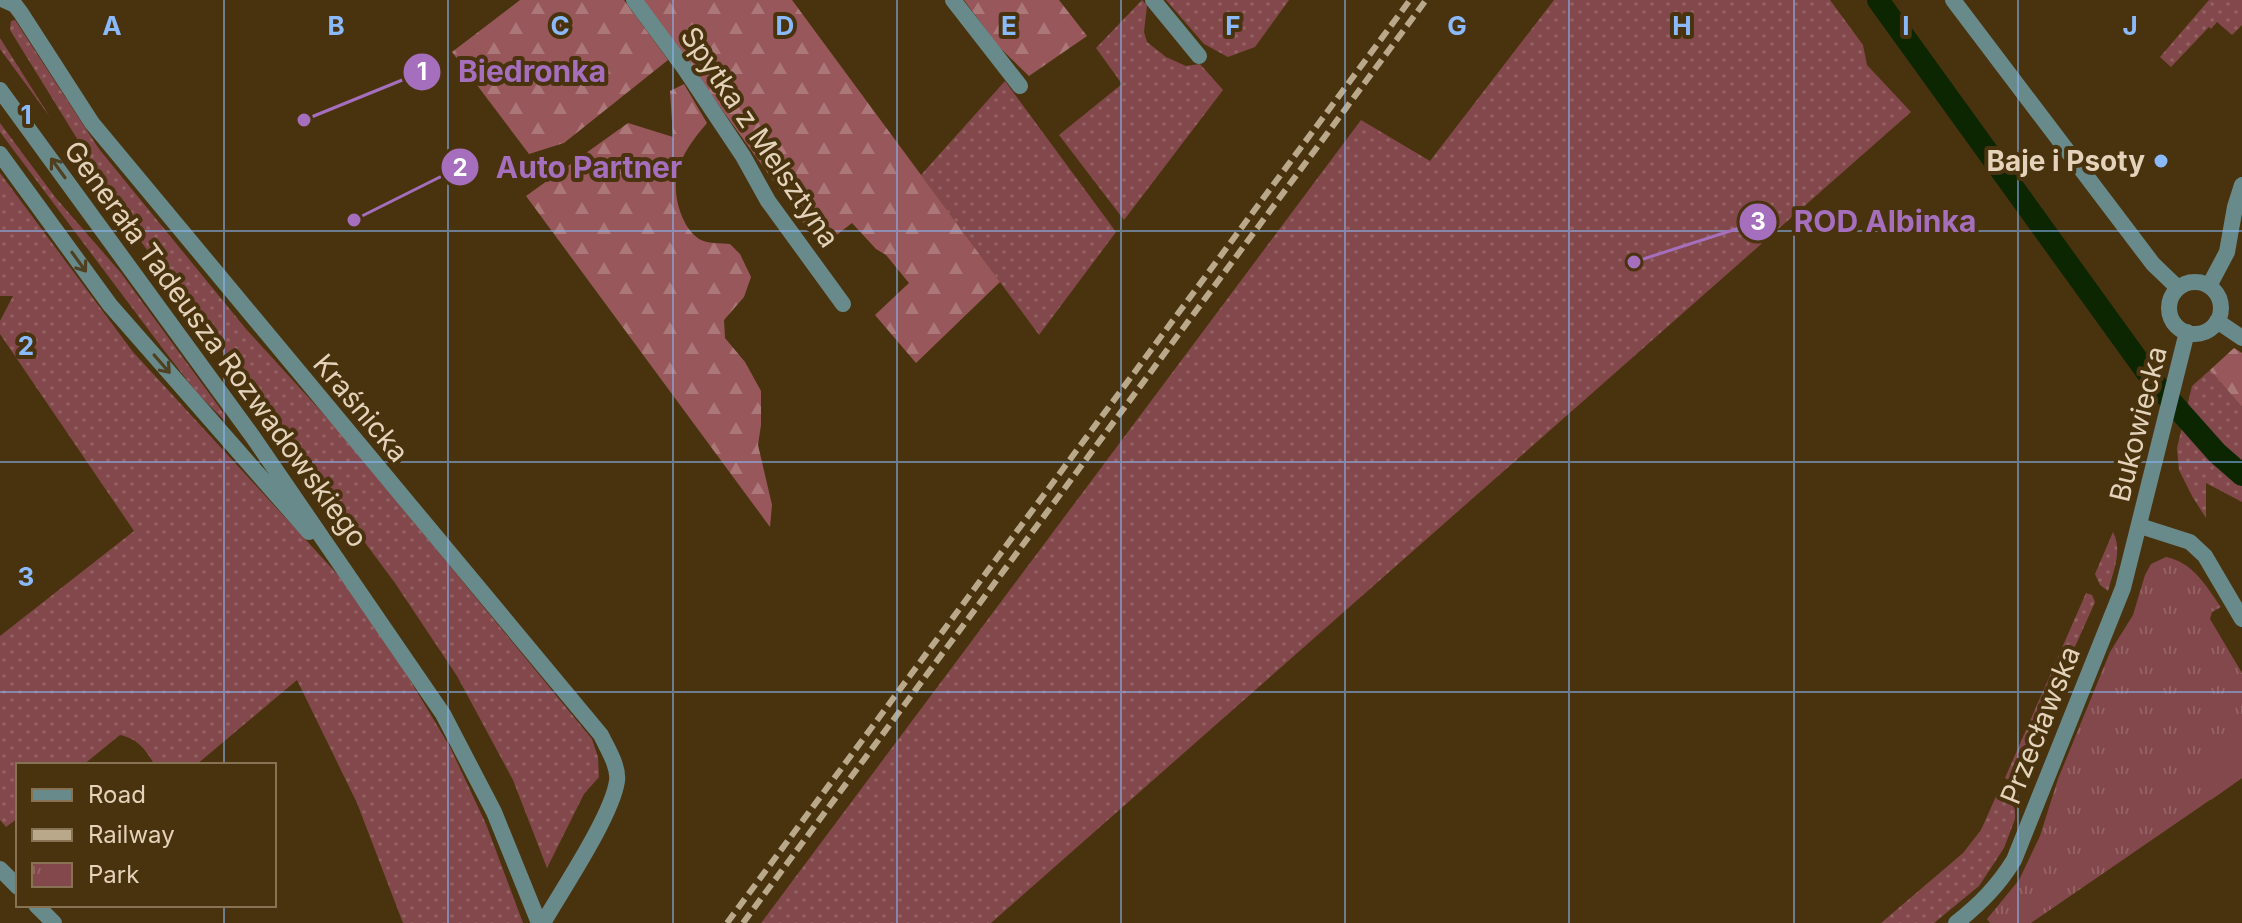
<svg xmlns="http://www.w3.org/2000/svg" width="2242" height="923" font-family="Inter,sans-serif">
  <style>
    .grass { fill: url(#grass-dots) }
    .forest { fill: url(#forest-firs) }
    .park { fill: url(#park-tufts) }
    .pitch { fill: #83484b }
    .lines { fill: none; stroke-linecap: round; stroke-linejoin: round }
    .canal { stroke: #0d2602; stroke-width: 22 }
    .minor { stroke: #688a8a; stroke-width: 16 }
    .tertiary { stroke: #688a8a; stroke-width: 16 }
    .rail { stroke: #baa88b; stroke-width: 6; stroke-dasharray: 12 6; stroke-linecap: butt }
    .oneway { stroke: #4e4021 }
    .grid { fill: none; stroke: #8abafc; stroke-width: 2; stroke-opacity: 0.55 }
    .poi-dot { fill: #8abafc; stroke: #49330e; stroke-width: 3 }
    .labels { text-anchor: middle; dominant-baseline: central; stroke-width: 8; stroke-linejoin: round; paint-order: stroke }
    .street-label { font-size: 28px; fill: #e4d3ba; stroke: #49330e }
    .poi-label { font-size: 28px; font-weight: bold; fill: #e4d3ba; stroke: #49330e; text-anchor: end }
    .grid-label { font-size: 26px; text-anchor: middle; font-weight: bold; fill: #8abafc; stroke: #49330e; stroke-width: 8; stroke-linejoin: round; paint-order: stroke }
    .leader { fill: none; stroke: #a56fbd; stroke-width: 3 }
    .callout-dot { fill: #a56fbd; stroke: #49330e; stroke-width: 3 }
    .mark-label { font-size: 24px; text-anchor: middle; font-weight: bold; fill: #fff }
    .callout-label { font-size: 30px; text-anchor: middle; font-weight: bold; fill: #a56fbd; stroke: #49330e; stroke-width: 8; stroke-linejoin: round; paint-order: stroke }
  </style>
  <defs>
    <pattern id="grass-dots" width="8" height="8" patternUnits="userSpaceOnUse" patternTransform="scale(2)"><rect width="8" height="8" fill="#83484b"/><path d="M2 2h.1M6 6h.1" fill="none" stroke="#946263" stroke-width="1.8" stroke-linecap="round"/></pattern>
    <pattern id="forest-firs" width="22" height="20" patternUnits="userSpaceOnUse" patternTransform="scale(2)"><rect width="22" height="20" fill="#98585b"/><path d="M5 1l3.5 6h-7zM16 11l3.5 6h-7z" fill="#ab7778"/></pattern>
    <pattern id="park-tufts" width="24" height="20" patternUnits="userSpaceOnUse" patternTransform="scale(2)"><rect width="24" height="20" fill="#83484b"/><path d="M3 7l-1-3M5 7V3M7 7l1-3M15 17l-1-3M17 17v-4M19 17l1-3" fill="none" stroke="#946263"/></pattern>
  </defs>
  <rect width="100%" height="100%" fill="#49330e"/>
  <path class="grass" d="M 1142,0 L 1147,5 L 1144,32 L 1147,42 L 1166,57 L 1186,66 L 1200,64 L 1223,90 L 1124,220 L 1059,135 L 1122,84 L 1096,48 Z
    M 1166,0 L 1289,0 L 1255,47 L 1228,57 L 1204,44 Z
    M 1554,0 L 1830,0 L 1863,45 L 1867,65 L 1911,112 L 991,923 L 761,923 L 1361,120 L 1430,161 Z
    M 2209,0 L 2242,0 L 2242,25 L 2232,35 L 2217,22 L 2211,29 L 2209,27 L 2171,67 L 2160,57 Z
    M 15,20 L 99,149 L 246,329 L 339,431 L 592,739 L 598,757 L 599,777 L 584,794 L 547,868 L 513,780 L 457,676 L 395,583 L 139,239 L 10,30 L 11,21 Z
    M 0,38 L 50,117 L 0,49 Z
    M 1005,81 L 1116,232 L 1039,335 L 921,175 Z
    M 0,123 L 55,197 L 121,273 L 225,415 L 225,421 L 197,393 L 160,345 L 0,132 Z
    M 0,173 L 133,352 L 339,576 L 389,645 L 450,747 L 486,824 L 523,923 L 403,923 L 357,803 L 297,680 L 196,765 L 155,765 C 145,749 138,739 120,735 L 83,765 L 18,765 L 18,818 L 6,827 L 0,820 L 0,636 L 134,531 L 0,334 L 0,321 L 13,296 L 0,296 Z
    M 2210,370 L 2242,407 L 2242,502 L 2206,483 L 2206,518 L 2192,496 L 2179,470 L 2177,448 L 2192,386 Z
    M 2113,532 C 2123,551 2113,571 2108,591 L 2100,585 L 2095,574 Z
    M 2086,593 L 2092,595 L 2095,602 L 2014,783 L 2005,778 Z
    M 2001,785 L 2010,789 L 2009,798 L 2015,810 L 2015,819 L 2004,848 L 1979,886 L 1934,923 L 1881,923 L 1963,853 L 1981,830 Z"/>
  <path class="forest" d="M 520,0 L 624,0 L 668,60 L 564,143 L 529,154 L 452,52 Z
    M 643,0 L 792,0 L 1000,282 L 916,363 L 875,315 L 909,283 L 886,255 L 876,249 L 852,223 L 821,247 Z
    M 964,0 L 1059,0 L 1087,36 L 1029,76 L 998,46 Z
    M 684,84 L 707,123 C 683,151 667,176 681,214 C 685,224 690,233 699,239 C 707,244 721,243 730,244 L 740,254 L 751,277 L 744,297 L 724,320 L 725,338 L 745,362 L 761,391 L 761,425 L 758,445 L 772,505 L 770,527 L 526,196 L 628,123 L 673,137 L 670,91 Z
    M 2234,348 L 2242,353 L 2242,407 L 2210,370 Z"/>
  <path class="park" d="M 2166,557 C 2194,563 2205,585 2221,607 L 2212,612 L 2210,619 L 2242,673 L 2242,778 L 2031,923 L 1990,923 L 1987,919 L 2019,880 L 2040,836 L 2058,779 L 2110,652 L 2133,615 L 2145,575 L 2151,564 Z"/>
  <path class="pitch" d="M 2242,733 L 2242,778 L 2211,800 L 2190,768 Z"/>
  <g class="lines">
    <path class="canal" d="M 1878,0 L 2153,381 L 2217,453 L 2242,475"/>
    <path class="minor" d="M 4,0 L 15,5 L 21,13 L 92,123 L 601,735 C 607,748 619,766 617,781 C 612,816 562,890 543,923
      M 634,0 L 685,69 L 743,156 L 768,201 L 843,304
      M 953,0 L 1020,86
      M 1153,0 L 1199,56
      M 1953,0 L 2153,264 L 2178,288
      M2169 308a26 26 0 1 1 52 0a26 26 0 1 1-52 0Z
      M 2209,286 L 2227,252 L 2235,207 L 2242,185
      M 2217,321 L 2242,338
      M 2140,526 L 2190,542 L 2205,556 L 2242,619
      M 0,869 L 18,887
      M 36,905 L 54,923
      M 1956,923 C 1980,904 1998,886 2014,860 L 2123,588 L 2187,332"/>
    <path class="tertiary" d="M 0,90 L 253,437 L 443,714 L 494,812 L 539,923
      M 0,154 L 110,305 L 309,532"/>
    <path class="rail" d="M 727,923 L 1410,0
      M 743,923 L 1426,0"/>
  </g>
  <defs><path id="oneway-shaft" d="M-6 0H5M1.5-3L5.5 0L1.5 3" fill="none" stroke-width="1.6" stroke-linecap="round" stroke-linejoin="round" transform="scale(2)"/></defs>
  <g class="oneway">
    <use href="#oneway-shaft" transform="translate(58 168) rotate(-126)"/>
    <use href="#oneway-shaft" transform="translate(79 262) rotate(54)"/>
    <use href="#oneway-shaft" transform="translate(162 364) rotate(49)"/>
  </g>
  <path class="grid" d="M 224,0 L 224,765M 448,0 L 448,923M 673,0 L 673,923M 897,0 L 897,923M 1121,0 L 1121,923M 1345,0 L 1345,923M 1569,0 L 1569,923M 1794,0 L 1794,923M 2018,0 L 2018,923M 0,231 L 2242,231M 0,462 L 2242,462M 0,692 L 2242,692M 224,905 L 224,923"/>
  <circle class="poi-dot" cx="2161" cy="161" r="8"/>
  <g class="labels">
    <g class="street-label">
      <text transform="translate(760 137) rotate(56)">Spytka z Melsztyna</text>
      <text transform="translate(216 344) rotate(54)">Generała Tadeusza Rozwadowskiego</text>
      <text transform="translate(361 408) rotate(50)">Kraśnicka</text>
      <text transform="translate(2138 424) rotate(-76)">Bukowiecka</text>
      <text transform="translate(2040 725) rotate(-68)">Przecławska</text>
    </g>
    <g class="poi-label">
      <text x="2145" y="161">Baje i Psoty</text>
    </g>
  </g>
  <g class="grid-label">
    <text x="112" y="35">A</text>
    <text x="336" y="35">B</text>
    <text x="560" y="35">C</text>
    <text x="785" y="35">D</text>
    <text x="1009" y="35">E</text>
    <text x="1233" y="35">F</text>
    <text x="1457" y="35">G</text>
    <text x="1682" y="35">H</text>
    <text x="1906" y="35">I</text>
    <text x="2130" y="35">J</text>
    <text x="26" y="124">1</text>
    <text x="26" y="355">2</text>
    <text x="26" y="586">3</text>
  </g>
  <path class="leader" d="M304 120L422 72M354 220L460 167M1634 262L1758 222"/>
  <g class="callout-dot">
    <circle cx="304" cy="120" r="8"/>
    <circle cx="354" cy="220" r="8"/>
    <circle cx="1634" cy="262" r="8"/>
    <circle cx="422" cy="72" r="20"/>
    <circle cx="460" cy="167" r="20"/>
    <circle cx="1758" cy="222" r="20"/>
  </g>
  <g class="mark-label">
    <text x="422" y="80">1</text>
    <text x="460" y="176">2</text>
    <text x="1758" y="230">3</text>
  </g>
  <g class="callout-label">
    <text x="532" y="82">Biedronka</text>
    <text x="589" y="178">Auto Partner</text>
    <text x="1885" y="232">ROD Albinka</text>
  </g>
  <rect x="16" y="763" width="260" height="144" fill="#49330e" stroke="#877353" stroke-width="2"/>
  <rect x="32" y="789" width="40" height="12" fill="#688a8a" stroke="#877353" stroke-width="2"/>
  <text x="88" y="803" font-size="24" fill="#e4d3ba">Road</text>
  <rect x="32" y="829" width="40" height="12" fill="#baa88b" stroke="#877353" stroke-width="2"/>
  <text x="88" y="843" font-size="24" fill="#e4d3ba">Railway</text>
  <rect x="32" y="863" width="40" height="24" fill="url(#park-tufts)" stroke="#877353" stroke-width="2"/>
  <text x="88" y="883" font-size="24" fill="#e4d3ba">Park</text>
</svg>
